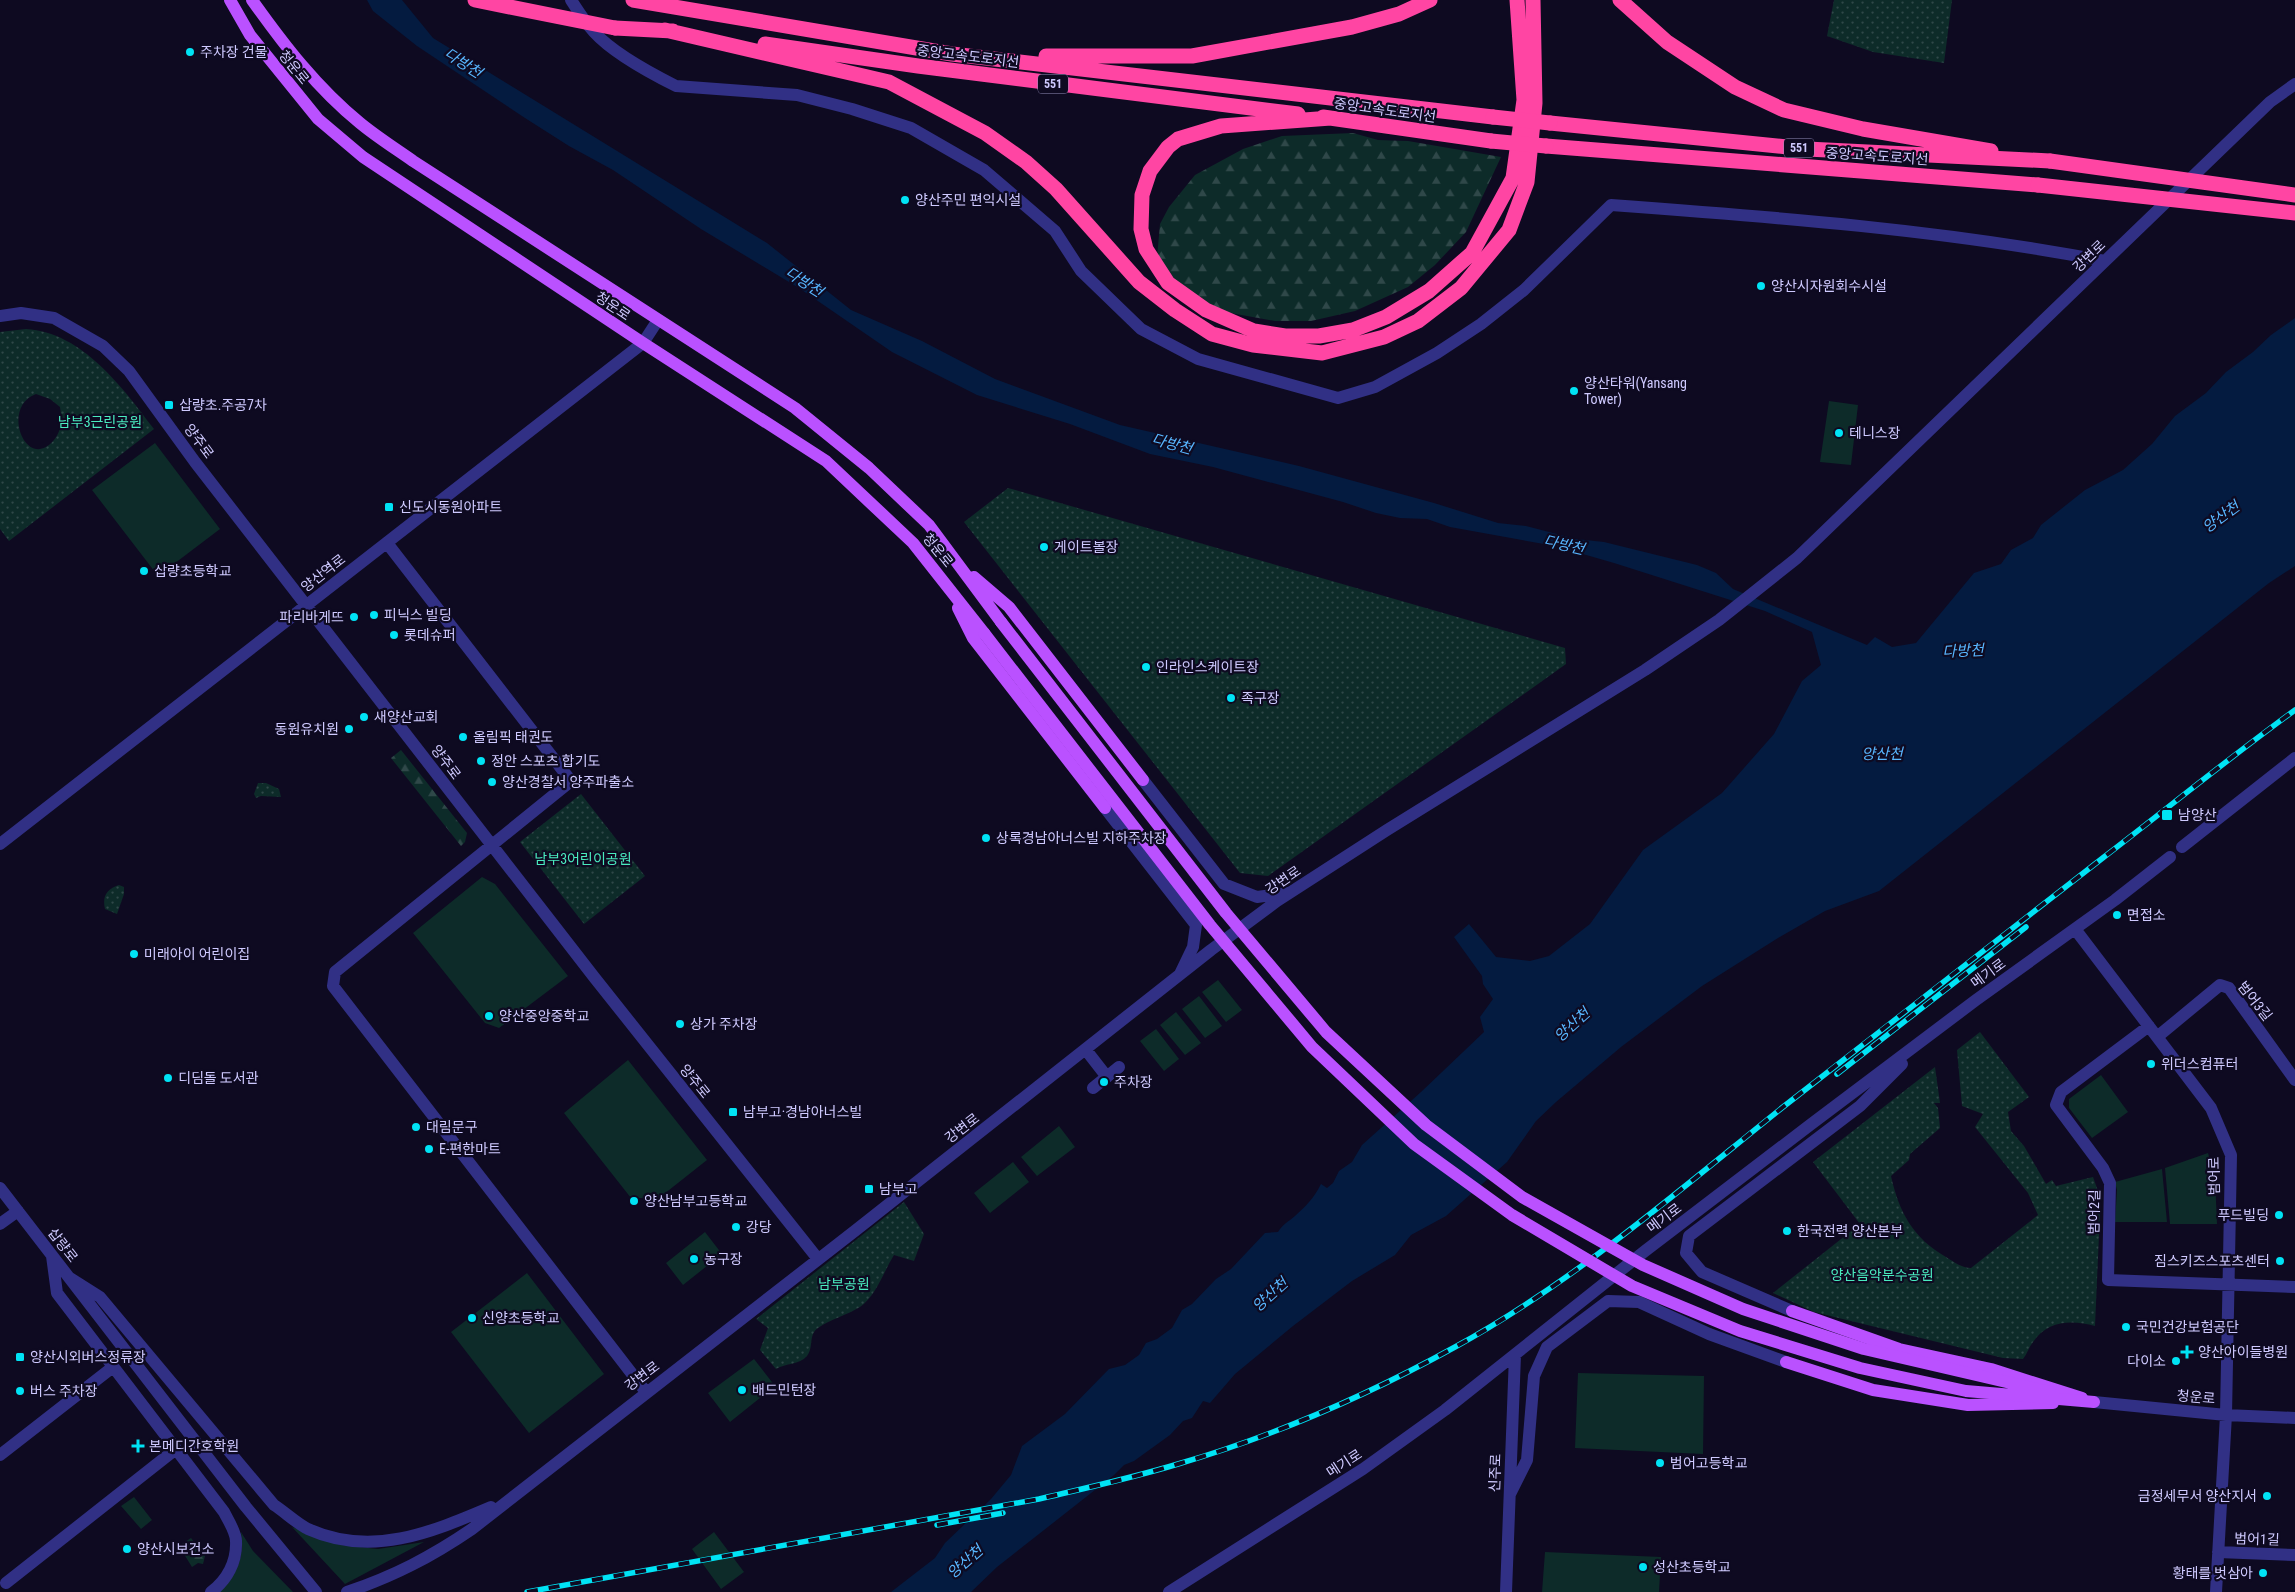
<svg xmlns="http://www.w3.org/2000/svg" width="2295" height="1592" font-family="'Roboto Condensed','Noto Sans KR',sans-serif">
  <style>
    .green { fill: #0d2b29 }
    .forest { fill: url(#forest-firs) }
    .park { fill: url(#park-dots); fill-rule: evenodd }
    .water { fill: #041b40 }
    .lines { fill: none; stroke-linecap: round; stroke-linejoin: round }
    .minor { stroke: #313085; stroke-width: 12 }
    .major { stroke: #ba51ff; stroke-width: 12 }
    .highway { stroke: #ff45a3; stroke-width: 15 }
    .rail-casing { stroke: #00e3f5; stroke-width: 5.5 }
    .rail { stroke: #0e0a21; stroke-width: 4; stroke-dasharray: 11; stroke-linecap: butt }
    .major-bridge { stroke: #ba51ff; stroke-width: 12 }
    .highway-bridge { stroke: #ff45a3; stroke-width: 15 }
    .poi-dot { fill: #00e3f5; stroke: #0e0a21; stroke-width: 2 }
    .labels { text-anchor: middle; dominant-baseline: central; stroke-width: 4.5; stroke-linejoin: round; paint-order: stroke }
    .shield { fill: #0e0a21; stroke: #9590bc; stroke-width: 1 }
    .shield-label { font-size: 12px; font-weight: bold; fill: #cfcaff }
    .poi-label { font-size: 14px; fill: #cfcaff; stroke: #0e0a21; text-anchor: start }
    .street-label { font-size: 14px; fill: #cfcaff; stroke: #0e0a21 }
    .park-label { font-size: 14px; fill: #4aebbf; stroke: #0e0a21 }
    .water-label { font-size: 15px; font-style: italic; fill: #58b6ff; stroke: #0e0a21 }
  </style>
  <defs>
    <pattern id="forest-firs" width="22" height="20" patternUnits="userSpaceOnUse" patternTransform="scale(1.25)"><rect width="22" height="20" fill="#0d2b29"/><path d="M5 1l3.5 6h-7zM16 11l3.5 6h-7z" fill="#2f4849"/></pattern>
    <pattern id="park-dots" width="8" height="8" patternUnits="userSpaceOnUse" patternTransform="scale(1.25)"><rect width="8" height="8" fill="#0d2b29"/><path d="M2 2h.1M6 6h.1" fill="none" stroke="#2f4849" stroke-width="1.8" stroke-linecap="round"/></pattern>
  </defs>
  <rect width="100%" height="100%" fill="#0e0a21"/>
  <path class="green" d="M 1829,401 L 1858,405 L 1851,465 L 1820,462 Z
    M 155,443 L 220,529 L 158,576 L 92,490 Z
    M 482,877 L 495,884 L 568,976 L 499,1028 L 485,1023 L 413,933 Z
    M 1218,980 L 1242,1010 L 1226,1022 L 1202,992 Z
    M 1199,996 L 1222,1026 L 1205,1038 L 1182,1009 Z
    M 1176,1012 L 1201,1043 L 1185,1055 L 1160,1025 Z
    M 1156,1029 L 1179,1059 L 1164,1071 L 1140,1041 Z
    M 628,1060 L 707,1160 L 659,1198 L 631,1198 L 564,1113 Z
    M 2101,1075 L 2128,1112 L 2092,1138 L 2069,1108 L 2069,1099 Z
    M 1059,1126 L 1075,1147 L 1037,1176 L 1021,1157 Z
    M 2208,1153 L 2215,1178 L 2217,1224 L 2170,1224 L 2165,1168 Z
    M 1013,1162 L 1029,1182 L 990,1213 L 974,1193 Z
    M 2162,1169 L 2167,1222 L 2115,1222 L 2117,1190 L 2115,1182 Z
    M 705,1232 L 722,1254 L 683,1285 L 666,1263 Z
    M 527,1273 L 604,1374 L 529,1433 L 451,1332 Z
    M 754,1359 L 775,1386 L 730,1422 L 708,1393 Z
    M 1578,1373 L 1704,1376 L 1703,1454 L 1575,1448 Z
    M 134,1497 L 152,1520 L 141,1529 L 121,1506 Z
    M 292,1527 L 342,1545 L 378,1549 L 424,1542 L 345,1584 Z
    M 241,1532 L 253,1551 L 293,1592 L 215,1592 C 237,1572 244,1563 241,1532 Z
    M 714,1532 L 744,1572 L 721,1589 L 692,1549 Z
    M 1545,1552 L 1661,1557 L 1659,1592 L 1542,1592 Z"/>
  <path class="forest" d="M 1353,133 L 1378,140 L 1408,141 L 1501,157 L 1466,232 L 1435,265 L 1408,287 L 1355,311 L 1311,321 L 1275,321 L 1225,312 L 1186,293 L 1157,258 L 1160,224 L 1169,207 L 1195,175 L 1243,149 L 1282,136 Z
    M 401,750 L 467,833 L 465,842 L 461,846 L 391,758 Z
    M 191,1538 L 205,1556 L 203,1564 L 198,1563 L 192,1567 L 179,1546 Z"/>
  <path class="park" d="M 1834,0 L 1952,0 L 1944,63 L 1873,52 L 1827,36 Z
    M 26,329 C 82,332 123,388 154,429 L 9,541 L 0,529 L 0,332 ZM 36,394 L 50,399 L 60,407 C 62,420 62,430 54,440 C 26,473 0,407 36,394 Z
    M 1008,488 L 1565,648 L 1566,664 L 1268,876 L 1240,873 L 964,522 Z
    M 258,783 L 266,783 L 279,789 L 281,797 L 261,796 L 256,798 L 254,794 Z
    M 581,794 L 645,876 L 584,924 L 520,842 Z
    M 119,885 L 124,887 L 124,894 L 117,914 L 105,909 C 102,896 107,889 119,885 Z
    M 1980,1032 L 2029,1097 L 2008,1112 L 2011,1131 L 2024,1146 L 2046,1184 L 2052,1180 L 2056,1186 L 2093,1177 L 2098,1191 L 2100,1212 L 2095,1326 C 2072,1320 2048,1320 2033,1342 C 2029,1347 2027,1354 2023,1359 L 2003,1358 L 1814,1312 L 1773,1293 L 1860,1224 L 1813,1162 L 1935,1067 L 1940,1103 L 1934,1103 L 1938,1108 L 1940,1128 L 1910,1154 L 1909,1160 L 1891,1176 C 1899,1212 1913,1238 1946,1257 C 1954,1262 1962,1268 1971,1268 L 2038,1215 L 2028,1193 L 1975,1127 L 1983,1114 L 1962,1106 L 1957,1050 Z
    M 904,1202 L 924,1234 L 914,1261 L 894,1255 C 884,1271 876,1296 860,1307 C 847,1315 831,1319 818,1328 C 808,1335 814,1347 807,1356 C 799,1365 786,1363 776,1369 L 760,1350 L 768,1328 L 756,1319 Z"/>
  <path class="water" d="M 367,0 L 402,0 L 433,38 L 767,243 L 851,310 L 922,341 L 995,379 L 1120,425 L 1299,466 L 1434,503 L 1498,523 L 1526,526 L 1576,539 L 1604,542 L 1697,565 L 1716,573 L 1733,589 L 1867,645 L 1875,637 L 1892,647 L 1916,643 L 1974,573 L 2001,564 L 2011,550 L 2033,538 L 2041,525 L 2085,490 L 2123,470 L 2152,444 L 2175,416 L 2206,393 L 2226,372 L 2253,352 L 2271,335 L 2295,318 L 2295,566 L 2269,583 L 1879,891 L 1825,911 L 1778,938 L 1702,986 L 1621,1047 L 1556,1102 L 1536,1121 L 1507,1162 L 1446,1216 L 1411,1235 L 1395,1255 L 1352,1281 L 1293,1326 L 1235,1374 L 1210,1403 L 1203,1401 L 1192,1418 L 1183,1421 L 1170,1435 L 1134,1461 L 1124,1465 L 1114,1475 L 997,1567 L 971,1592 L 891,1592 L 935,1558 L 945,1543 L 991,1499 L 1011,1475 L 1022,1446 L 1065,1414 L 1109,1369 L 1125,1365 L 1139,1355 L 1146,1343 L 1157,1339 L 1172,1328 L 1182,1310 L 1192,1304 L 1216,1279 L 1231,1269 L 1265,1233 L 1278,1232 C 1283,1224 1288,1222 1295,1216 C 1306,1206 1314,1198 1321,1184 L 1327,1188 L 1333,1183 L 1339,1171 L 1352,1162 L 1362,1145 L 1421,1092 L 1484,1032 L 1480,1017 L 1493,999 L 1483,984 L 1482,976 L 1454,937 L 1469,924 L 1496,957 L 1530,961 L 1549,956 L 1590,924 L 1643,850 L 1722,793 L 1774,734 L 1802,681 L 1821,665 L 1812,632 L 1765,611 L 1614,563 L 1555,546 L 1450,527 L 1427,519 L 1400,518 L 1376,513 L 1343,502 L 1213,467 L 1150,454 L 1070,424 L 977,395 L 892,352 L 799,288 L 701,229 L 613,170 L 569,146 L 525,118 L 417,46 L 373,11 Z"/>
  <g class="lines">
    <path class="minor" d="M 571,0 C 578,11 585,22 594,32 C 613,53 650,73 676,86 L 797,95 L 852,109 L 911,128 L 984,170 L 1055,231 L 1081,271 L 1141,329 L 1198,359 L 1338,398 L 1375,387 L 1437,353 L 1481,324 L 1524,290 L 1611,205 C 1775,217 1944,230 2105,261
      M 0,316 L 21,313 L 54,318 L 103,346 L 129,371 L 195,462 L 594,977 L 818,1259
      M 387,543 L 571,781 L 335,972 L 333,986 L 646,1392
      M 1143,780 L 1224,884 L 1257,897 L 1288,893
      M 1105,808 L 1196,925 L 1193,947 L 1180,974
      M 0,844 L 643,343 L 658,320
      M 2182,847 L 2295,758
      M 2075,929 L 2211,1108 L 2231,1155 L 2226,1415 L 2216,1592
      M 2149,1026 L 2061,1092 L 2056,1105 L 2103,1168 L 2110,1183 L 2108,1280 L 2295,1287
      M 2157,1037 L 2220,985 L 2229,988 L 2295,1080
      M 1086,1050 L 1107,1077
      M 1093,1088 L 1119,1067
      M 0,1188 L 246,1507 L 316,1592
      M 0,1224 L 18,1211
      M 52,1256 L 57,1293 L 224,1512 C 228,1520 236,1532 236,1541 C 237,1562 227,1580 211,1592
      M 70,1278 L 100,1297 L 274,1505 C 285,1512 296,1523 308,1529 C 372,1558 432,1532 491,1507
      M 1792,1311 L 1702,1272 L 1686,1253 L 1689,1236 L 1860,1106 L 1902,1064
      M 2094,1402 L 2226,1415 L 2295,1418
      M 0,1455 L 113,1367
      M 1510,1494 L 1527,1460 L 1534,1376 L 1547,1347 L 1608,1301 L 1639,1302 L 1709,1334 L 1786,1362
      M 2218,1552 L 2295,1555
      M 6,1583 L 176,1449
      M 347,1592 C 394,1576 431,1557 472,1529 L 856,1230 L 1211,950 L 1277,901 L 1387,830 L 1645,670 L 1719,620 L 1797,558 L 2270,102 L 2295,84
      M 1169,1592 L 1363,1469 L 1445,1410 L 1645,1251 L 1810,1125 L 1976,1000 L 2115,900 L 2170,857
      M 1506,1592 L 1515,1355"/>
    <path class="major" d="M 230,0 L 250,35 L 318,119 L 363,157 L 643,343 L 826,461 L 913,543 L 984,633
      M 252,0 C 284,45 317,88 360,123 C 377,137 396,149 413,161 L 795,408 L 869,468 L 929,525 L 1001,622
      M 974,577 L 1009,607 L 1143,780
      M 958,608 L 973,638 L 1105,808
      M 1792,1311 L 1899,1349 L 1991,1369 L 2082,1398
      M 1786,1362 L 1873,1390 L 1968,1405 L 2053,1403"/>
    <path class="highway" d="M 633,0 L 952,54 L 1493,117
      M 1620,0 L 1667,42 L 1735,87 L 1784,110 L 1863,129 L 1991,151
      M 615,28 L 673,31
      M 665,30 L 889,82 L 985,133 L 1026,162 L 1056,189 L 1139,282 L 1175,310 L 1212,334 L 1253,345 L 1322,353 L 1384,337 L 1418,321 L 1461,288 L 1509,230 L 1527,182 L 1535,103 L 1533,0
      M 765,44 L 918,66 L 1298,114
      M 1046,56 L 1192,56 L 1352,27 L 1399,14 L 1430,0
      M 1323,117 L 1491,141
      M 1331,118 L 1221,126 L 1178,139 L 1168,147 L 1150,171 L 1142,195 L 1141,229 L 1146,249 L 1168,283 L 1206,310 L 1254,331 L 1285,336 L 1319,336 L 1353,330 L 1386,317 L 1429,291 L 1472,253 L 1513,178 L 1524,100 L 1517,0
      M 1550,123 L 1807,149 L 2050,161
      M 1546,146 L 2038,185"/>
    <defs>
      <path id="rail" d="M 1837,1074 L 2026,927
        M 937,1525 L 1003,1513
        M 527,1592 L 1039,1499 C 1086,1488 1132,1478 1178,1464 C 1274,1436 1368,1395 1455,1347 C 1574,1282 1678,1191 1783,1107 C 1890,1023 1997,940 2104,857 C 2168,808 2230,757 2295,710"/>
    </defs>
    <use href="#rail" class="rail-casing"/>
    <use href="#rail" class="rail"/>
    <path class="major-bridge" d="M 1001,622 L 1226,913 L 1326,1032 L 1426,1125 L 1522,1197 L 1643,1265 L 1743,1309 L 1864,1349 L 2050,1392
      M 984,633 L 1210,925 L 1312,1047 L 1414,1144 L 1512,1215 L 1632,1286 L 1740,1331 L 1860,1368 L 1966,1391 L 2094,1402"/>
    <path class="highway-bridge" d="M 475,0 L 615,28
      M 1493,117 L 1550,123
      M 1491,141 L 1546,146
      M 2050,161 L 2295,195
      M 2038,185 L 2295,213"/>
  </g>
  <g class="poi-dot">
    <circle cx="190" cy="52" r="5"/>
    <circle cx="905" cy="200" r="5"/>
    <circle cx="1761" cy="286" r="5"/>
    <circle cx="1574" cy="391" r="5"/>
    <rect x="164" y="400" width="10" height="10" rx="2.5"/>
    <circle cx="1839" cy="433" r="5"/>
    <rect x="384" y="502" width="10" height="10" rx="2.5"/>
    <circle cx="1044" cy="547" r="5"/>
    <circle cx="144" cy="571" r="5"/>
    <circle cx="374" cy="615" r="5"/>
    <circle cx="354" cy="617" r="5"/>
    <circle cx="394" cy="635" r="5"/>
    <circle cx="1146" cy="667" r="5"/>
    <circle cx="1231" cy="698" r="5"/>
    <circle cx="364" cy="717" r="5"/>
    <circle cx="349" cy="729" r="5"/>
    <circle cx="463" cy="737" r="5"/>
    <circle cx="481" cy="761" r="5"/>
    <circle cx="492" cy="782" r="5"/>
    <rect x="2161" y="809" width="12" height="12" rx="2.5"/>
    <circle cx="986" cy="838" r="5"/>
    <circle cx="2117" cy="915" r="5"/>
    <circle cx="134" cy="954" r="5"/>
    <circle cx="489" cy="1016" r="5"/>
    <circle cx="680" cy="1024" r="5"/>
    <circle cx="2151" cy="1064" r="5"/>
    <circle cx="168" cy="1078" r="5"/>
    <circle cx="1104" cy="1082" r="5"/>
    <rect x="728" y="1107" width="10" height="10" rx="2.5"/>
    <circle cx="416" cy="1127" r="5"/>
    <circle cx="429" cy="1149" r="5"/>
    <rect x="864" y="1184" width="10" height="10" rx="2.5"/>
    <circle cx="634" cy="1201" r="5"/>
    <circle cx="2279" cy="1215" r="5"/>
    <circle cx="736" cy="1227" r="5"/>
    <circle cx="1787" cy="1231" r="5"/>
    <circle cx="694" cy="1259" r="5"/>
    <circle cx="2280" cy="1261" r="5"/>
    <circle cx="472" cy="1318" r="5"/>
    <circle cx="2126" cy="1327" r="5"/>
    <path d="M2184.5 1344.5h5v5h5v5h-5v5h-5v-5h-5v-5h5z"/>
    <rect x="15" y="1352" width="10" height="10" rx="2.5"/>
    <circle cx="2176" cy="1361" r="5"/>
    <circle cx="742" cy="1390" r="5"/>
    <circle cx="20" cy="1391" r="5"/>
    <path d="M135.5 1438.5h5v5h5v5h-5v5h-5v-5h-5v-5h5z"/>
    <circle cx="1660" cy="1463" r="5"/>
    <circle cx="2267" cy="1496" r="5"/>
    <circle cx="127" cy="1549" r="5"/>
    <circle cx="1643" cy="1567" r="5"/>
    <circle cx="2263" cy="1573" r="5"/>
  </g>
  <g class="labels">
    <g class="shield">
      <rect x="1038" y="74.5" width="30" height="19" rx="4"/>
      <rect x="1784" y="138.5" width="30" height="19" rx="4"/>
    </g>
    <g class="shield-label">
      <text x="1053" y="84">551</text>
      <text x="1799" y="148">551</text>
    </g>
    <g class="poi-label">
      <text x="200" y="52">주차장 건물</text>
      <text x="915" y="200">양산주민 편익시설</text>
      <text x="1771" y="286">양산시자원회수시설</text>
      <text x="1584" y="383">양산타워(Yansang<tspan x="1584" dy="16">Tower)</tspan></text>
      <text x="179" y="405">삽량초.주공7차</text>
      <text x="1849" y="433">테니스장</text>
      <text x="399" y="507">신도시동원아파트</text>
      <text x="1054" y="547">게이트볼장</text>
      <text x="154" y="571">삽량초등학교</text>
      <text x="384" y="615">피닉스 빌딩</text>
      <text x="344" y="617" text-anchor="end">파리바게뜨</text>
      <text x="404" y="635">롯데슈퍼</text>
      <text x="1156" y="667">인라인스케이트장</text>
      <text x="1241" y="698">족구장</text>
      <text x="374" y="717">새양산교회</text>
      <text x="339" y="729" text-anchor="end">동원유치원</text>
      <text x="473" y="737">올림픽 태권도</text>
      <text x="491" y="761">정안 스포츠 합기도</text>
      <text x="502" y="782">양산경찰서 양주파출소</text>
      <text x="2178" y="815">남양산</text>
      <text x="996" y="838">상록경남아너스빌 지하주차장</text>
      <text x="2127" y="915">면접소</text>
      <text x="144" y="954">미래아이 어린이집</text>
      <text x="499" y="1016">양산중앙중학교</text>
      <text x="690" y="1024">상가 주차장</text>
      <text x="2161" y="1064">위더스컴퓨터</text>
      <text x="178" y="1078">디딤돌 도서관</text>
      <text x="1114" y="1082">주차장</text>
      <text x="743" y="1112">남부고·경남아너스빌</text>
      <text x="426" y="1127">대림문구</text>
      <text x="439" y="1149">E-편한마트</text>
      <text x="879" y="1189">남부고</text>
      <text x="644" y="1201">양산남부고등학교</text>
      <text x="2269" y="1215" text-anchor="end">푸드빌딩</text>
      <text x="746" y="1227">강당</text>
      <text x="1797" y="1231">한국전력 양산본부</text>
      <text x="704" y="1259">농구장</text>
      <text x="2270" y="1261" text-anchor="end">짐스키즈스포츠센터</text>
      <text x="482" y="1318">신양초등학교</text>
      <text x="2136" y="1327">국민건강보험공단</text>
      <text x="2198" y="1352">양산아이들병원</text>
      <text x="30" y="1357">양산시외버스정류장</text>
      <text x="2166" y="1361" text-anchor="end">다이소</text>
      <text x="752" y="1390">배드민턴장</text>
      <text x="30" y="1391">버스 주차장</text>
      <text x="149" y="1446">본메디간호학원</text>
      <text x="1670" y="1463">범어고등학교</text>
      <text x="2257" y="1496" text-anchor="end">금정세무서 양산지서</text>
      <text x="137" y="1549">양산시보건소</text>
      <text x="1653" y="1567">성산초등학교</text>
      <text x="2253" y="1573" text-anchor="end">황태를 벗삼아</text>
    </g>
    <g class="street-label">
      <text transform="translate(968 56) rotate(7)">중앙고속도로지선</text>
      <text transform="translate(294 67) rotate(51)">청운로</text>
      <text transform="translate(1385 110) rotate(8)">중앙고속도로지선</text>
      <text transform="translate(1877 156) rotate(4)">중앙고속도로지선</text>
      <text transform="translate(2089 256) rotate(-44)">강변로</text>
      <text transform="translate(613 306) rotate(34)">청운로</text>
      <text transform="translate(199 441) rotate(53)">양주로</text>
      <text transform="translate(938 550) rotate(51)">청운로</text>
      <text transform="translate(323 573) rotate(-38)">양산역로</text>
      <text transform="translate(446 762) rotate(53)">양주로</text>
      <text transform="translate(1283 880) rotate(-34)">강변로</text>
      <text transform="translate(1988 973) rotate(-36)">메기로</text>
      <text transform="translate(2255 1001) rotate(52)">범어3길</text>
      <text transform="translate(695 1081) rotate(51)">양주로</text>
      <text transform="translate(962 1128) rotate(-38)">강변로</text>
      <text transform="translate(2214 1176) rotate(-91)">범어로</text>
      <text transform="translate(2094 1212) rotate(-89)">범어2길</text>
      <text transform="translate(1664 1218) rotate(-37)">메기로</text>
      <text transform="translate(63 1245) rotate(52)">삽량로</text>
      <text transform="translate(642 1376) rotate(-37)">강변로</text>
      <text transform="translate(2196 1397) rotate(5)">청운로</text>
      <text transform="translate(1344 1463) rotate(-33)">메기로</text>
      <text transform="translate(1495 1473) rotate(-88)">신주로</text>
      <text transform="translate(2257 1539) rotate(2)">범어1길</text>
    </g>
    <g class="park-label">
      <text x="100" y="422">남부3근린공원</text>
      <text x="583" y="859">남부3어린이공원</text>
      <text x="1882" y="1275">양산음악분수공원</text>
      <text x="844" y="1284">남부공원</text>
    </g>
    <g class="water-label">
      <text transform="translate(463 63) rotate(33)">다방천</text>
      <text transform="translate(804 282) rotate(33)">다방천</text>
      <text transform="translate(1172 444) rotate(15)">다방천</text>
      <text transform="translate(2221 517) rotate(-36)">양산천</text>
      <text transform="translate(1564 545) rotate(13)">다방천</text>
      <text transform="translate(1963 651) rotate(-3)">다방천</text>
      <text x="1882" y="754">양산천</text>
      <text transform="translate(1572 1025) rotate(-42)">양산천</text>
      <text transform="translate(1270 1295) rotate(-42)">양산천</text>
      <text transform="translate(965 1562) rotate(-41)">양산천</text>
    </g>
  </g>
</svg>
